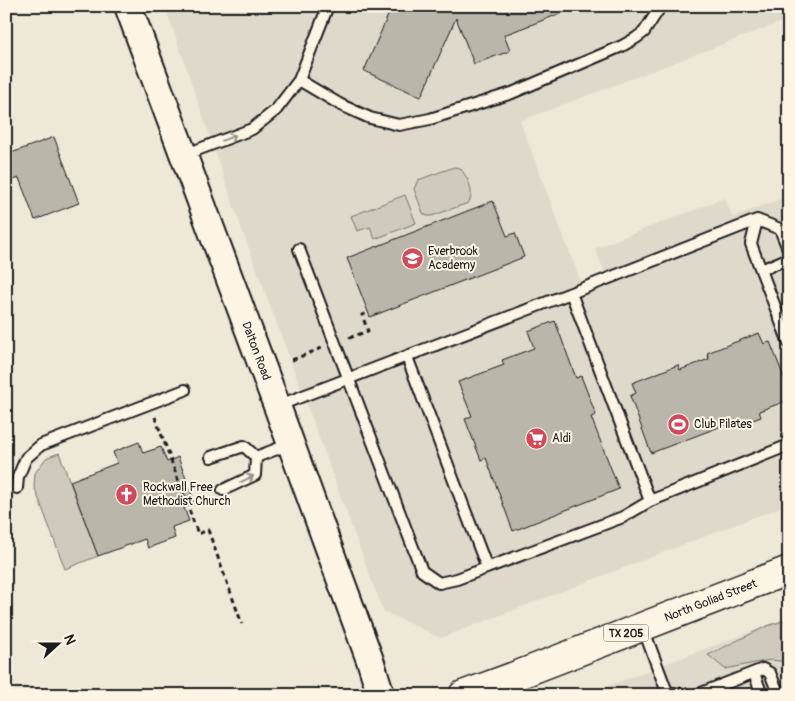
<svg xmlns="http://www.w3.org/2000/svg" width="795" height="701" font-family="Pangolin,sans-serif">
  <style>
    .built { fill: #ded9cb }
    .green { fill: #cfcabd; stroke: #76736c }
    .building { fill: #bab6aa; stroke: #1c1c1c }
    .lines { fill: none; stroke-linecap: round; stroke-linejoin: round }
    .service-casing { stroke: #1c1c1c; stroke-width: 14 }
    .tertiary-casing { stroke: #1c1c1c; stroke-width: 30 }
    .primary-casing { stroke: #1c1c1c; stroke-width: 31 }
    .path { stroke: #1c1c1c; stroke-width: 3; stroke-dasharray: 5 4; stroke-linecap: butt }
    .service { stroke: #fcf5e5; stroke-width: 10 }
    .tertiary { stroke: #fcf5e5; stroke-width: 26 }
    .primary { stroke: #fcf5e5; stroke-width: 28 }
    .oneway { stroke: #97938b }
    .labels { text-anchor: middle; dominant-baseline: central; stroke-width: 4; stroke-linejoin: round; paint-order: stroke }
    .shield { fill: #fcf5e5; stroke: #5f5d58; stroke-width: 1 }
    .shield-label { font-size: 11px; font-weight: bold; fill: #1c1c1c }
    .poi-label { font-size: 12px; fill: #1c1c1c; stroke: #fcf5e5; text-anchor: start }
    .street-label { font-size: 12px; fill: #1c1c1c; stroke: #fcf5e5 }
  </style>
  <rect width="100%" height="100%" fill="#eee8d9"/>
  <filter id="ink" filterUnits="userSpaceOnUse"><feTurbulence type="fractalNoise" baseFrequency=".02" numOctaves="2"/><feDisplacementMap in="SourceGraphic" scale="10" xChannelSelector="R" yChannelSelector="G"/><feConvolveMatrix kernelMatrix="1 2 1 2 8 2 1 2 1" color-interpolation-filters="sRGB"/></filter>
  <g filter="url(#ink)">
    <path class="built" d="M 165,6 L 789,6 L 789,19 L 520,121 L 583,288 L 607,279 L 595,248 L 725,198 L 732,217 L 786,197 L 789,205 L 789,504 L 441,638 L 383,611 L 241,227 Z
      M 789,617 L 789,695 L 584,695 Z"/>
    <path class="green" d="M 454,167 L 460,168 C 467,176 476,193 468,203 L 432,216 L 427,216 L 423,213 L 414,189 L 418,180 Z
      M 405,195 L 416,223 L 375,239 L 370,227 L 357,231 L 351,216 Z
      M 59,453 L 98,556 L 65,569 L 34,486 L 35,473 L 46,458 Z
      M 789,619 L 789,662 L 770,660 L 725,669 L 708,655 L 767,626 Z"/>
    <path class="building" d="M 392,6 L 575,6 L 575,8 L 504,35 L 510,51 L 474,64 L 456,18 L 421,97 L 364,71 Z
      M 54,137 L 79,203 L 35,220 L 19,178 L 6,183 L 6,155 Z
      M 493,201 L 507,236 L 515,233 L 524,257 L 370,317 L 347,258 Z
      M 555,321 L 576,378 L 581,376 L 596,415 L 591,417 L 619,489 L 513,531 L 486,458 L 481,460 L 465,419 L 472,416 L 458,382 L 504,365 L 502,360 L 534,348 L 528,331 Z
      M 759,333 L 764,344 L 770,342 L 789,390 L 789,400 L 759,411 L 761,417 L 729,429 L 727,424 L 651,453 L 630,396 L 636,393 L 632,383 L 678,365 L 680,370 L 709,359 L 707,353 Z
      M 139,442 L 143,453 L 161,447 L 167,462 L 178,457 L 195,503 L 184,508 L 189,521 L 172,527 L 175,538 L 148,548 L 145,539 L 98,556 L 70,481 L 117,463 L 113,452 Z"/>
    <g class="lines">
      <defs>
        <path id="service" d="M 299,80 L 341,105 L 370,118 L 399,125 L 430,119 L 512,93 L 622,46 L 636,38 L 644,32 L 661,6
          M 184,155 L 252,129 L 276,110 L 299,80 L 328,6
          M 757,220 L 751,244 L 789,343
          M 299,249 L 422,571 L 439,583 L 457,579 L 623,517 L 650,501
          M 761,270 L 789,258
          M 571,293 L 650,501 L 789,445
          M 407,357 L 487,568
          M 277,406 L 571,293 L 757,220 L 780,229 L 789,251
          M 211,457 L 244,446 L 256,457 L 255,475 L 223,490
          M 256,457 L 290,444
          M 17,488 L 18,477 L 26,458 L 41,445 L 185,390
          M 643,628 L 667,692 L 665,695
          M 754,673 L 762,695
          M 667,692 L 686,695
          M 696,695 L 763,669 L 770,673 L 779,695"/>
        <g id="tertiary">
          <path id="s1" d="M 128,6 L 277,406 L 371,663 L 381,695"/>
        </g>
        <g id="primary">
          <path id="s2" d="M 463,695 L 523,673 L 789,570"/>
        </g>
      </defs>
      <use href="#service" class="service-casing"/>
      <use href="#tertiary" class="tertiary-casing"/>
      <use href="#primary" class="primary-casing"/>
      <path class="path" d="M 349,338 L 368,331 L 362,315 L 368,313
        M 292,360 L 322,348
        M 155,417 L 198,534 L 208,530 L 242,624"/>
      <use href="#service" class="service"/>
      <use href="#tertiary" class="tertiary"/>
      <use href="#primary" class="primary"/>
    </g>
    <defs><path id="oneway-shaft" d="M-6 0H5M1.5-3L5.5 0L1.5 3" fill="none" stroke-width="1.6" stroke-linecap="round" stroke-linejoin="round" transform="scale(1.25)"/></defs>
    <g class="oneway">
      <use href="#oneway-shaft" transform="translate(229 138) rotate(-21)"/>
      <use href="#oneway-shaft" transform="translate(247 479) rotate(-26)"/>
    </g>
  </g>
  <defs>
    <symbol id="school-disc" viewBox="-11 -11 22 22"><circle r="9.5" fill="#d1495b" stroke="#fcf5e5"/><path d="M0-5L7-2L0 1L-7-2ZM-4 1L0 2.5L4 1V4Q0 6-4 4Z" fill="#fff"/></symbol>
    <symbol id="stadium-disc" viewBox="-11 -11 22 22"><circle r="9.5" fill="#d1495b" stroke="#fcf5e5"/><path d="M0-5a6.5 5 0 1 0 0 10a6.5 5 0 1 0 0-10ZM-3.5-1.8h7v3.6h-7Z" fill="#fff"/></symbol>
    <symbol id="supermarket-disc" viewBox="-11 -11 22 22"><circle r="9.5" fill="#d1495b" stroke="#fcf5e5"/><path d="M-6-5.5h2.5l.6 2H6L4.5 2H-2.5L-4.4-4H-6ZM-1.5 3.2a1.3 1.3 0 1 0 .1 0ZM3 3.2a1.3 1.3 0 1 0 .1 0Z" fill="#fff"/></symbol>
    <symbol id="church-disc" viewBox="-11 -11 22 22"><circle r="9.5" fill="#d1495b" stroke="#fcf5e5"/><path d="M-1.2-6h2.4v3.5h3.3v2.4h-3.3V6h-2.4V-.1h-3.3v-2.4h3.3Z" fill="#fff"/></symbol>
  </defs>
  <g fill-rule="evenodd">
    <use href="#school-disc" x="400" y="246" width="25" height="25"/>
    <use href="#stadium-disc" x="666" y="412" width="25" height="25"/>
    <use href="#supermarket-disc" x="524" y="426" width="25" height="25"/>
    <use href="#church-disc" x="114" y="482" width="25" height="25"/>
  </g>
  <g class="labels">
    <rect class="shield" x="603.5" y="624.5" width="45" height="17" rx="4"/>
    <g class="shield-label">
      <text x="626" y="633">TX 205</text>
    </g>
    <g class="poi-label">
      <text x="428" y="251">Everbrook<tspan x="428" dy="14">Academy</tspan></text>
      <text x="694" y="424">Club Pilates</text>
      <text x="552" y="438">Aldi</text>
      <text x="143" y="487">Rockwall Free<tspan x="143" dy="14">Methodist Church</tspan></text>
    </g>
    <g class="street-label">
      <text stroke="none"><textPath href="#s1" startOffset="368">Dalton Road</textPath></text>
      <text stroke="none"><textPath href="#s2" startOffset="265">North Goliad Street</textPath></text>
    </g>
  </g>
  <rect width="795" height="701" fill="none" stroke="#fcf5e5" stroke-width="25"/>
  <rect x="12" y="12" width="770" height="676" fill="none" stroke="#1c1c1c" stroke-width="2" filter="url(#ink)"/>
  <g transform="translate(58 644) rotate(69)" stroke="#fcf5e5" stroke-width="4" paint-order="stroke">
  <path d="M0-4L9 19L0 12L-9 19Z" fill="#1c1c1c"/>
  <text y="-8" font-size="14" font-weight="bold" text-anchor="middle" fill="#1c1c1c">N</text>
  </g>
</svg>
